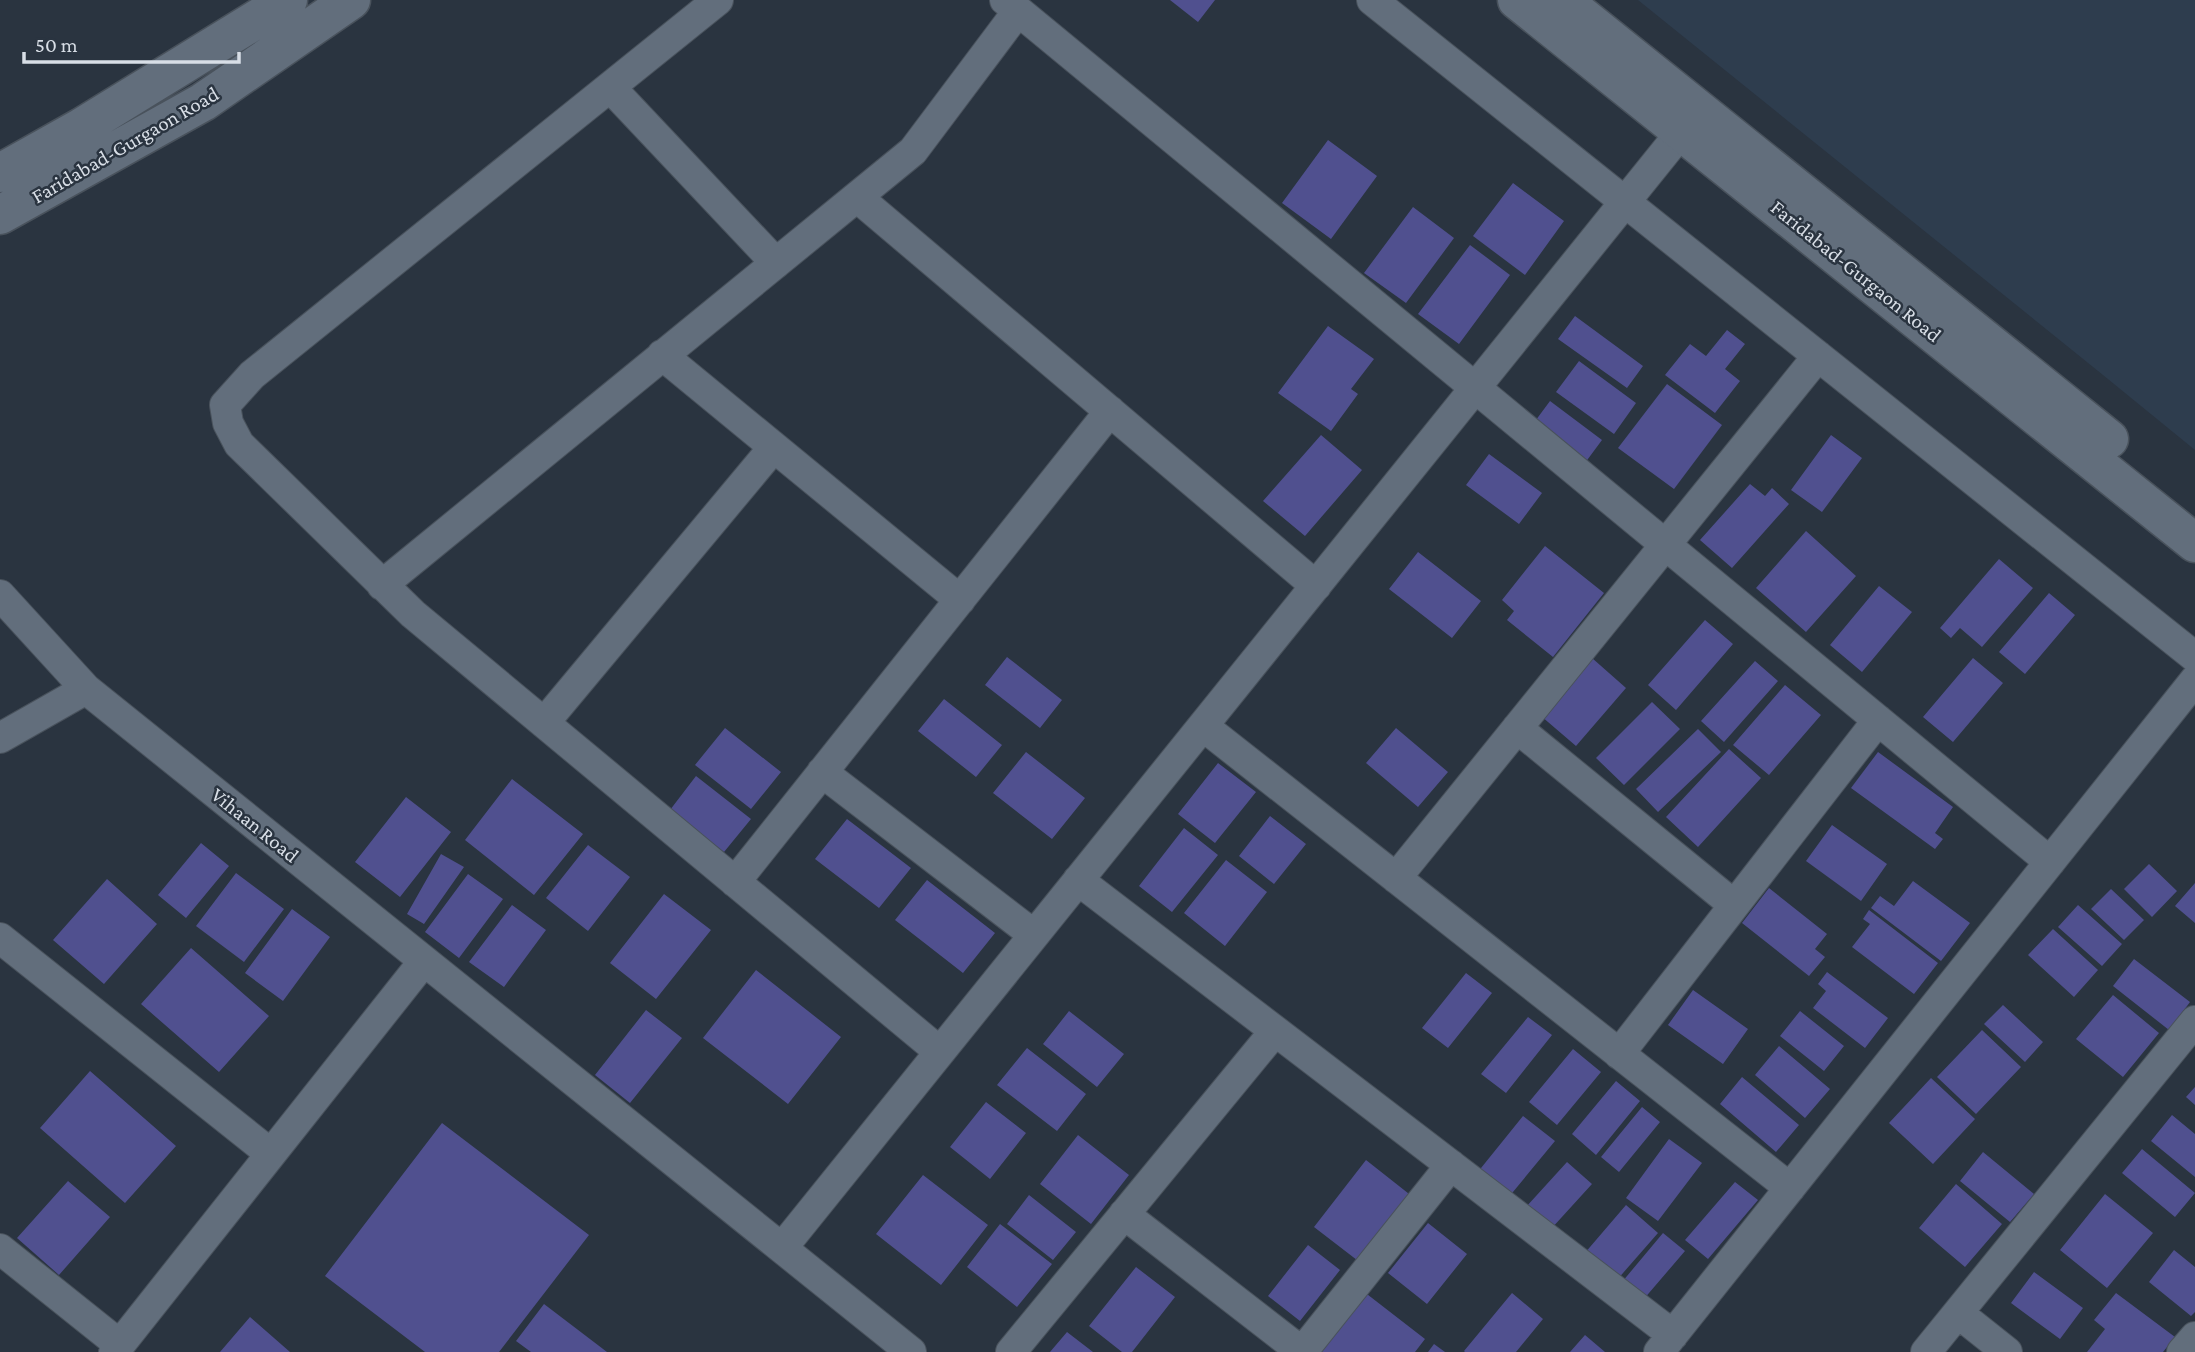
<svg xmlns="http://www.w3.org/2000/svg" width="2195" height="1352" font-family="'Crimson Pro',serif">
  <style>
    .built { fill: #2e3d4e }
    .building { fill: #50508f }
    .lines { fill: none; stroke-linecap: round; stroke-linejoin: round }
    .street-casing { stroke: #49525c; stroke-width: 32 }
    .secondary-casing { stroke: #49525c; stroke-width: 41 }
    .street { stroke: #626e7c; stroke-width: 30 }
    .secondary { stroke: #626e7c; stroke-width: 38 }
    .labels { text-anchor: middle; dominant-baseline: central; stroke-width: 5; stroke-linejoin: round; paint-order: stroke }
    .street-label { font-size: 21px; fill: #d8dee6; stroke: #2a3440 }
  </style>
  <rect width="100%" height="100%" fill="#2a3440"/>
  <path class="built" d="M 1638,0 L 2195,0 L 2195,450 L 2103,375 Z"/>
  <path class="building" d="M 1170,0 L 1215,0 L 1198,22 Z
    M 1328,140 L 1377,176 L 1331,239 L 1282,203 Z
    M 1513,183 L 1564,221 L 1525,275 L 1473,236 Z
    M 1413,207 L 1454,238 L 1406,303 L 1364,273 Z
    M 1470,245 L 1510,275 L 1459,344 L 1418,314 Z
    M 1575,316 L 1643,366 L 1627,388 L 1558,339 Z
    M 1328,326 L 1374,359 L 1351,389 L 1358,394 L 1331,431 L 1278,393 Z
    M 1727,330 L 1745,344 L 1725,369 L 1740,381 L 1715,413 L 1665,375 L 1690,344 L 1706,356 Z
    M 1579,361 L 1636,403 L 1614,434 L 1556,392 Z
    M 1667,384 L 1722,425 L 1674,489 L 1618,448 Z
    M 1550,401 L 1602,440 L 1582,467 L 1530,428 Z
    M 1321,435 L 1362,470 L 1305,536 L 1263,501 Z
    M 1831,435 L 1862,458 L 1822,512 L 1791,490 Z
    M 1489,454 L 1542,493 L 1519,524 L 1466,485 Z
    M 1750,484 L 1765,496 L 1772,488 L 1789,504 L 1732,568 L 1700,540 Z
    M 1806,531 L 1856,576 L 1806,632 L 1756,588 Z
    M 1545,546 L 1604,593 L 1553,657 L 1507,620 L 1514,611 L 1502,600 Z
    M 1418,552 L 1481,601 L 1452,638 L 1389,589 Z
    M 1999,559 L 2033,588 L 1982,647 L 1960,628 L 1951,638 L 1940,628 Z
    M 1879,586 L 1912,612 L 1862,672 L 1830,645 Z
    M 2049,593 L 2075,615 L 2025,674 L 1999,652 Z
    M 1705,620 L 1733,644 L 1676,710 L 1648,685 Z
    M 1007,657 L 1062,700 L 1040,728 L 985,685 Z
    M 1592,658 L 1626,688 L 1576,746 L 1541,716 Z
    M 1973,658 L 2003,683 L 1953,742 L 1923,717 Z
    M 1755,661 L 1778,681 L 1724,742 L 1701,721 Z
    M 1785,685 L 1821,715 L 1769,775 L 1733,745 Z
    M 944,699 L 1002,745 L 976,777 L 918,731 Z
    M 1652,702 L 1680,729 L 1624,785 L 1596,758 Z
    M 725,728 L 781,772 L 751,809 L 695,765 Z
    M 1396,728 L 1448,772 L 1418,807 L 1366,763 Z
    M 1698,729 L 1721,752 L 1658,812 L 1636,789 Z
    M 1729,749 L 1761,778 L 1698,847 L 1666,817 Z
    M 1026,752 L 1085,798 L 1052,839 L 993,793 Z
    M 1878,752 L 1953,807 L 1935,833 L 1943,839 L 1935,849 L 1851,788 Z
    M 1218,763 L 1256,792 L 1215,843 L 1178,814 Z
    M 696,776 L 751,819 L 724,852 L 670,810 Z
    M 512,779 L 583,834 L 534,895 L 465,840 Z
    M 406,797 L 451,832 L 400,897 L 355,862 Z
    M 1270,816 L 1306,844 L 1274,884 L 1239,856 Z
    M 847,819 L 911,868 L 879,908 L 815,859 Z
    M 1832,825 L 1887,864 L 1861,901 L 1806,861 Z
    M 1184,828 L 1218,855 L 1172,912 L 1139,886 Z
    M 201,843 L 229,866 L 186,918 L 158,895 Z
    M 588,845 L 630,877 L 588,931 L 546,898 Z
    M 441,854 L 464,867 L 424,924 L 407,914 Z
    M 1226,860 L 1267,892 L 1225,946 L 1184,913 Z
    M 2149,864 L 2177,891 L 2152,917 L 2124,889 Z
    M 236,873 L 284,909 L 244,962 L 196,926 Z
    M 468,874 L 503,899 L 459,958 L 425,932 Z
    M 107,879 L 157,924 L 104,984 L 53,940 Z
    M 927,880 L 995,933 L 963,973 L 895,920 Z
    M 1913,881 L 1970,923 L 1941,961 L 1871,908 L 1880,896 L 1894,906 Z
    M 2195,883 L 2195,923 L 2175,906 Z
    M 1769,888 L 1827,934 L 1815,949 L 1825,957 L 1809,976 L 1742,923 Z
    M 2111,889 L 2144,920 L 2124,940 L 2091,909 Z
    M 664,894 L 711,930 L 656,999 L 610,963 Z
    M 512,905 L 546,930 L 504,987 L 469,962 Z
    M 2078,905 L 2122,944 L 2102,966 L 2058,927 Z
    M 292,909 L 330,937 L 283,1001 L 245,973 Z
    M 1869,910 L 1938,963 L 1914,994 L 1852,947 L 1870,924 L 1863,919 Z
    M 2053,929 L 2098,970 L 2074,997 L 2028,955 Z
    M 191,948 L 269,1016 L 219,1072 L 141,1004 Z
    M 2134,959 L 2190,1002 L 2169,1030 L 2113,986 Z
    M 756,970 L 841,1037 L 788,1104 L 703,1038 Z
    M 1827,972 L 1888,1018 L 1865,1048 L 1813,1008 L 1826,991 L 1818,984 Z
    M 1466,973 L 1492,993 L 1448,1048 L 1422,1028 Z
    M 1693,990 L 1748,1029 L 1723,1064 L 1668,1025 Z
    M 2113,995 L 2159,1033 L 2123,1077 L 2076,1039 Z
    M 2003,1005 L 2043,1042 L 2025,1062 L 1984,1024 Z
    M 646,1010 L 682,1038 L 630,1103 L 595,1075 Z
    M 1069,1011 L 1124,1054 L 1097,1087 L 1043,1044 Z
    M 1800,1011 L 1844,1046 L 1824,1071 L 1780,1036 Z
    M 1528,1017 L 1552,1035 L 1506,1093 L 1481,1074 Z
    M 1982,1030 L 2021,1067 L 1976,1114 L 1937,1077 Z
    M 1779,1046 L 1830,1089 L 1805,1118 L 1755,1075 Z
    M 1027,1048 L 1086,1094 L 1057,1131 L 997,1085 Z
    M 1573,1049 L 1601,1072 L 1557,1125 L 1529,1102 Z
    M 90,1071 L 176,1146 L 125,1203 L 40,1128 Z
    M 1742,1077 L 1799,1125 L 1776,1152 L 1720,1104 Z
    M 1931,1078 L 1975,1119 L 1933,1164 L 1889,1123 Z
    M 1616,1081 L 1640,1101 L 1596,1155 L 1572,1134 Z
    M 2195,1087 L 2195,1105 L 2186,1097 Z
    M 986,1102 L 1026,1133 L 990,1179 L 950,1147 Z
    M 1642,1107 L 1660,1122 L 1619,1172 L 1601,1157 Z
    M 2172,1115 L 2195,1134 L 2195,1177 L 2151,1141 Z
    M 1523,1116 L 1555,1141 L 1508,1198 L 1477,1173 Z
    M 442,1123 L 589,1235 L 499,1352 L 425,1352 L 325,1276 Z
    M 1078,1135 L 1129,1175 L 1091,1224 L 1040,1184 Z
    M 1669,1139 L 1702,1163 L 1658,1221 L 1626,1198 Z
    M 2142,1149 L 2195,1193 L 2175,1217 L 2122,1173 Z
    M 1983,1152 L 2034,1194 L 2010,1222 L 1960,1181 Z
    M 1366,1160 L 1418,1201 L 1366,1267 L 1314,1227 Z
    M 1567,1162 L 1592,1184 L 1551,1229 L 1526,1207 Z
    M 923,1175 L 988,1225 L 941,1285 L 876,1234 Z
    M 68,1181 L 110,1217 L 59,1275 L 17,1238 Z
    M 1735,1182 L 1758,1200 L 1708,1259 L 1685,1240 Z
    M 1956,1184 L 2002,1224 L 1965,1267 L 1919,1228 Z
    M 2105,1194 L 2153,1233 L 2107,1288 L 2060,1250 Z
    M 1029,1195 L 1076,1232 L 1053,1260 L 1007,1224 Z
    M 1626,1205 L 1658,1233 L 1616,1281 L 1584,1254 Z
    M 1428,1223 L 1467,1254 L 1427,1304 L 1388,1273 Z
    M 1000,1224 L 1052,1264 L 1017,1307 L 967,1267 Z
    M 1663,1233 L 1685,1251 L 1643,1300 L 1622,1282 Z
    M 1308,1245 L 1340,1270 L 1300,1321 L 1268,1296 Z
    M 2174,1250 L 2195,1267 L 2195,1312 L 2191,1316 L 2149,1282 Z
    M 1136,1267 L 1175,1297 L 1132,1352 L 1122,1352 L 1089,1326 Z
    M 2034,1272 L 2083,1308 L 2060,1339 L 2011,1303 Z
    M 1363,1291 L 1425,1339 L 1415,1352 L 1318,1352 Z
    M 1512,1293 L 1543,1319 L 1516,1352 L 1465,1352 L 1464,1351 Z
    M 2116,1293 L 2175,1337 L 2163,1352 L 2087,1352 L 2105,1329 L 2094,1320 Z
    M 544,1304 L 607,1352 L 531,1352 L 516,1341 Z
    M 250,1317 L 290,1352 L 220,1352 Z
    M 1067,1332 L 1093,1352 L 1050,1352 Z
    M 1585,1335 L 1605,1352 L 1570,1352 Z
    M 1434,1344 L 1445,1352 L 1428,1352 Z"/>
  <g class="lines">
    <defs>
      <path id="street" d="M 718,0 L 252,375 L 225,405 L 228,423 L 239,444 L 413,614 L 940,1052
        M 1005,0 L 2050,862
        M 1372,0 L 2195,657
        M 610,87 L 776,263
        M 857,197 L 1316,586
        M 662,355 L 960,600
        M 382,585 L 913,151 L 1018,11
        M 0,595 L 86,689 L 911,1352
        M 544,723 L 774,447
        M 1203,726 L 1790,1188
        M 1517,728 L 1734,905
        M 0,738 L 86,689
        M 822,772 L 1034,935
        M 1396,878 L 1818,356
        M 1078,880 L 1673,1335
        M 735,882 L 1110,411
        M 0,938 L 271,1154
        M 1619,1054 L 1878,720
        M 1124,1214 L 1302,1352 L 1451,1165
        M 782,1248 L 1695,115
        M 0,1249 L 120,1345
        M 1958,1313 L 2007,1352
        M 114,1352 L 424,961
        M 1011,1352 L 1275,1031
        M 1659,1352 L 2195,680
        M 1926,1352 L 2195,1021
        M 2182,1352 L 2195,1337"/>
      <path id="secondary" d="M 1517,0 L 2195,543
        M 1562,0 L 2109,439
        M 0,173 L 82,127 L 288,0
        M 0,215 L 203,102 L 351,0"/>
    </defs>
    <use href="#street" class="street-casing"/>
    <use href="#secondary" class="secondary-casing"/>
    <use href="#street" class="street"/>
    <use href="#secondary" class="secondary"/>
  </g>
  <g class="labels">
    <g class="street-label">
      <text transform="translate(125 145) rotate(-30)">Faridabad-Gurgaon Road</text>
      <text transform="translate(1856 271) rotate(39)">Faridabad-Gurgaon Road</text>
      <text transform="translate(255 825) rotate(39)">Vihaan Road</text>
    </g>
  </g>
  <path d="M24 52v10h215v-10" fill="none" stroke="#d8dee6" stroke-width="3.5"/>
  <text x="35" y="52" font-size="21" fill="#d8dee6" stroke="#2a3440" stroke-width="5" paint-order="stroke">50 m</text>
</svg>
